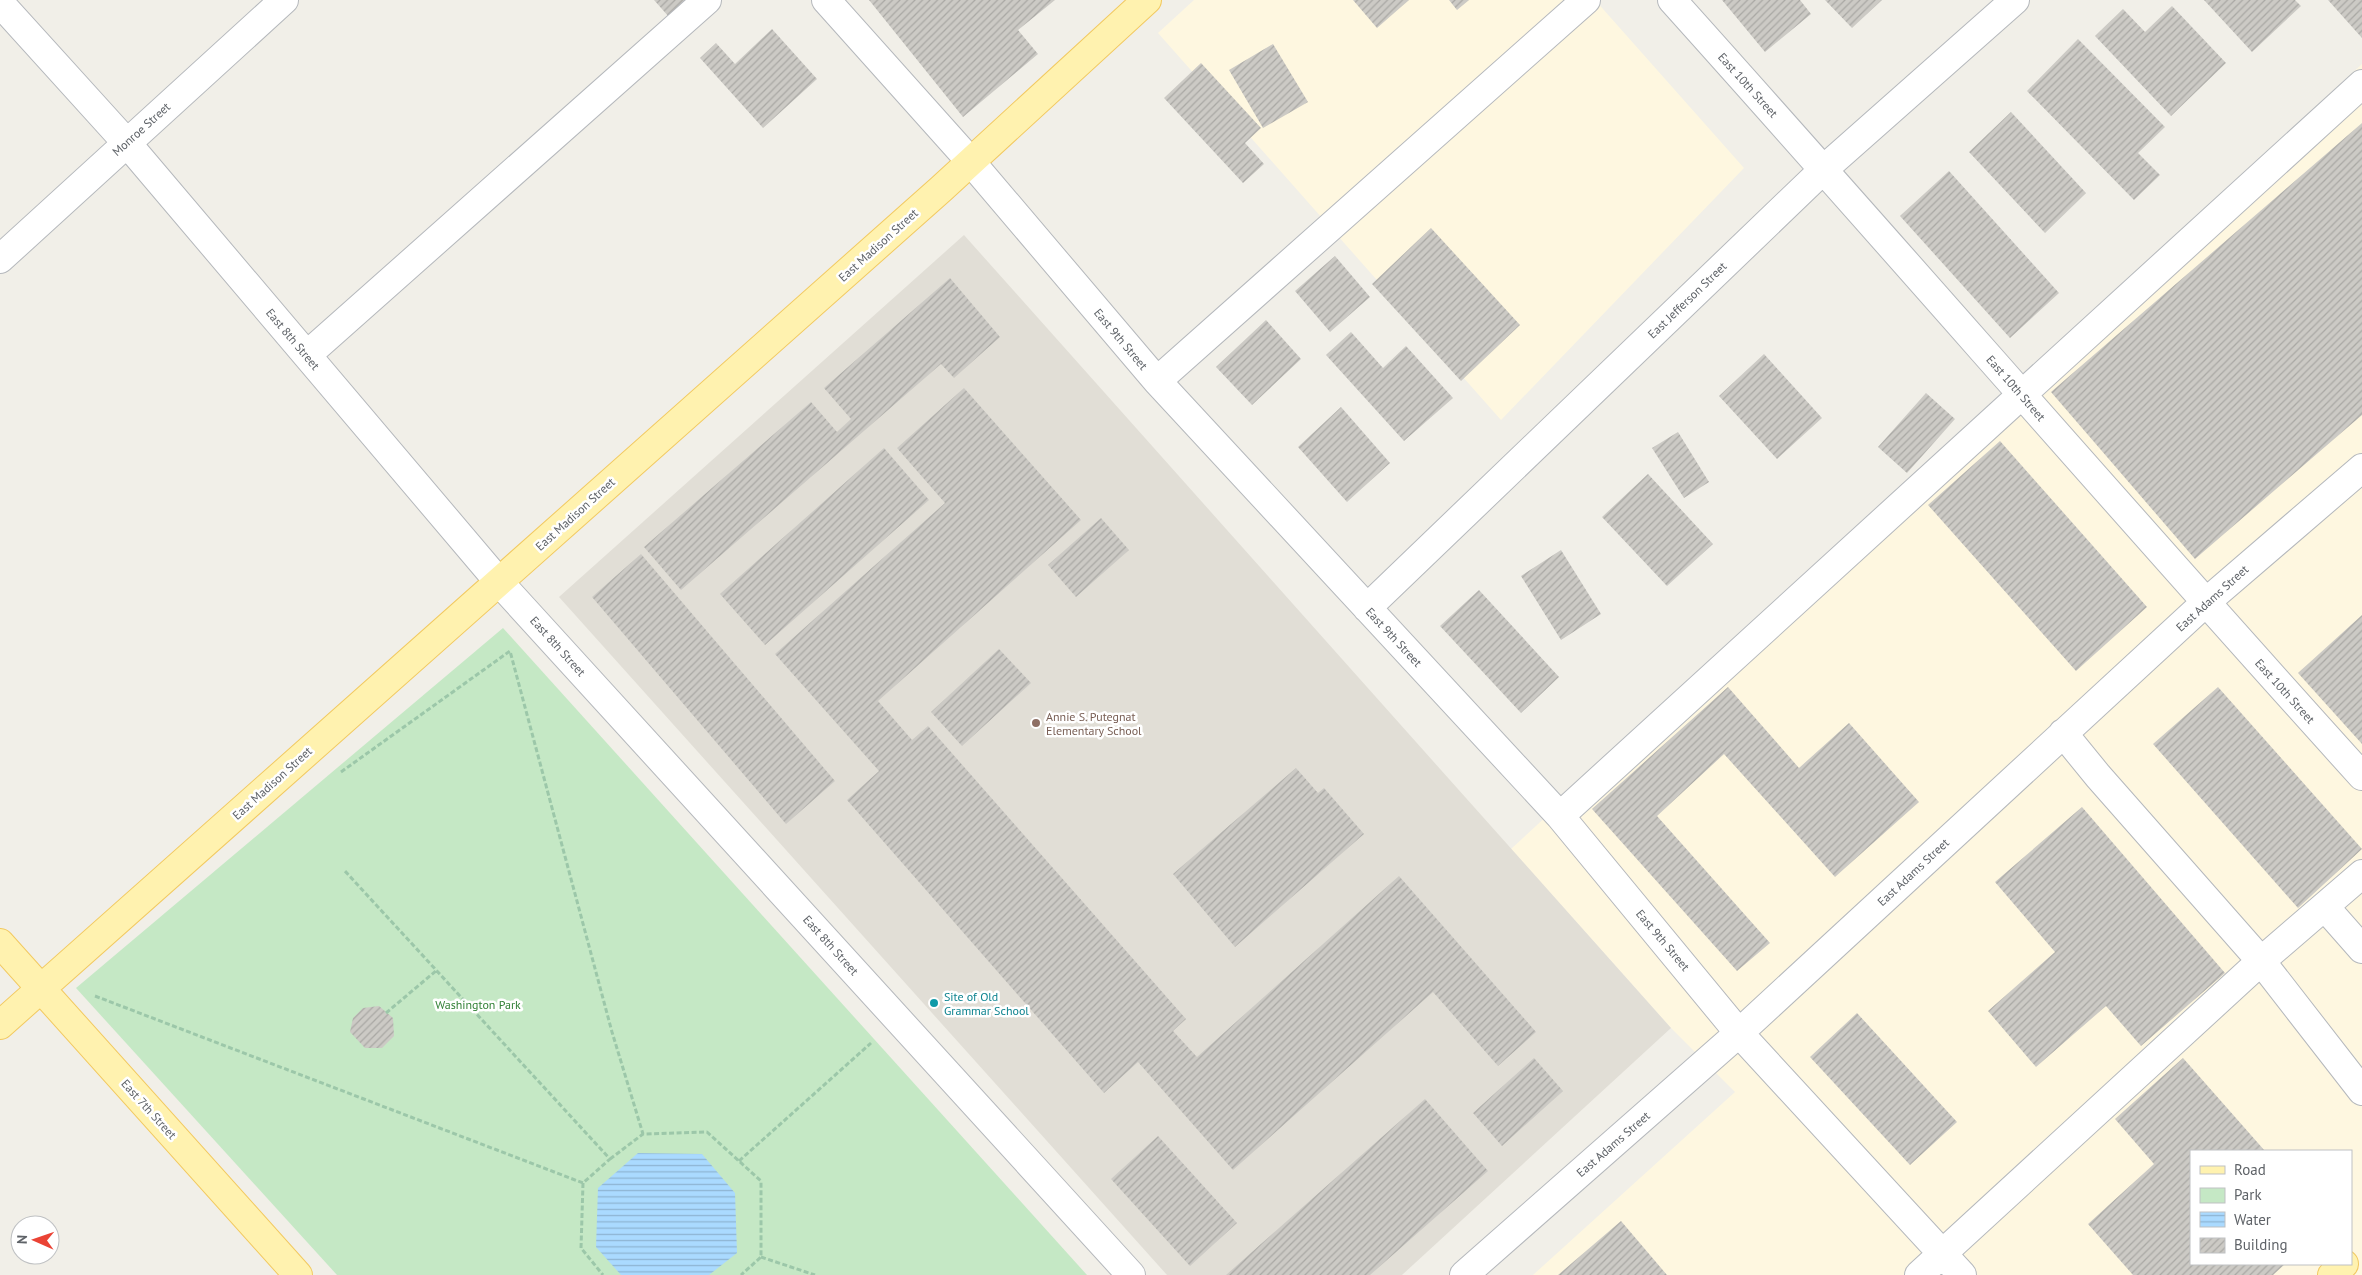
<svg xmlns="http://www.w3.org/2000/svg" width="2362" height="1275" font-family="'PT Sans',sans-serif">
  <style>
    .commercial { fill: #fef7e0; fill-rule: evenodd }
    .education { fill: #e1ded6 }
    .green { fill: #c5e8c5 }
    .water { fill: url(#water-rules) }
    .building { fill: url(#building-hatch) }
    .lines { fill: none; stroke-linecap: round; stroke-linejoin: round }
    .minor-casing { stroke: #b5b8bc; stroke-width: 30 }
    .major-casing { stroke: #f2c960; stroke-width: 30 }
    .path { stroke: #9cc7a9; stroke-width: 3; stroke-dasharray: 5 2.5; stroke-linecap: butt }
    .minor { stroke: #fff; stroke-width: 28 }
    .major { stroke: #fff2af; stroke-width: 28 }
    .education-dot { fill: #8d6e63; stroke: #fff; stroke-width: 2 }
    .culture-dot { fill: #0f9aa8; stroke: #fff; stroke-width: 2 }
    .labels { text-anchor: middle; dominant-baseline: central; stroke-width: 5; stroke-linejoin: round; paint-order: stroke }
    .street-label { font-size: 12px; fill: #5f6368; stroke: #fff }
    .education-label { font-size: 12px; fill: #785e54; stroke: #fff; text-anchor: start }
    .culture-label { font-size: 12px; fill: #0d838f; stroke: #fff; text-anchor: start }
    .park-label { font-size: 12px; fill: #348238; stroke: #fff }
  </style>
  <defs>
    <pattern id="water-rules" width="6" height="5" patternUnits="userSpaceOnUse" patternTransform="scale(1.25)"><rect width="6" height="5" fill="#aadaff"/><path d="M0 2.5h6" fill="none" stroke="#8eb4d2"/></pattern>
    <pattern id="building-hatch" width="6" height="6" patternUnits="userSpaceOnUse" patternTransform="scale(1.25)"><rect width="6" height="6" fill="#cccac5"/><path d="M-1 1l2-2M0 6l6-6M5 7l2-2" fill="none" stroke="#a9a8a4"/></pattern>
  </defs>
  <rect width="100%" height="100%" fill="#f1efe8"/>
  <path class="commercial" d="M 1194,0 L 1595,0 L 1744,168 L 1501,420 L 1158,33 Z
    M 2362,64 L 2362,1275 L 1533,1275 L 1735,1092 L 1671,1028 L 1511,849 ZM 2191,1151 L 2351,1151 L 2351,1264 L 2191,1264 Z"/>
  <path class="education" d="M 964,235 L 1671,1028 L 1402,1275 L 1167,1275 L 559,597 Z"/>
  <path class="green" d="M 503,628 L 1087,1275 L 337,1275 L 76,988 Z"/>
  <path class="water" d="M 638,1153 L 702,1154 L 735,1193 L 737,1253 L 709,1275 L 621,1275 L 596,1247 L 598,1188 Z"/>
  <path class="building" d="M 654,0 L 688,0 L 669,17 Z
    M 869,0 L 1055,0 L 1018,30 L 1038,54 L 963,117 Z
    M 1353,0 L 1409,0 L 1377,28 Z
    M 1449,0 L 1469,0 L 1457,10 Z
    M 1722,0 L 1800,0 L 1811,14 L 1765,52 Z
    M 1825,0 L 1882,0 L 1852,28 Z
    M 2204,0 L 2295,0 L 2301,6 L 2252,52 Z
    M 2328,0 L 2362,0 L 2362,38 Z
    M 2172,6 L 2226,63 L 2171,116 L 2095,36 L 2123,9 L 2145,32 Z
    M 772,29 L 817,79 L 763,128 L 700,58 L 716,43 L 735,64 Z
    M 2078,39 L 2165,127 L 2138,153 L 2160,175 L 2134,200 L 2027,91 Z
    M 1273,44 L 1308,102 L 1263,128 L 1229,70 Z
    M 1201,63 L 1261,128 L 1245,143 L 1264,164 L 1243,183 L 1164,98 Z
    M 2011,112 L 2086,193 L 2045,233 L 1969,152 Z
    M 2362,123 L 2362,415 L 2195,559 L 2051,392 Z
    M 1949,171 L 2059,293 L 2010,338 L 1900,216 Z
    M 1431,228 L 1520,325 L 1461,381 L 1372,284 Z
    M 1335,256 L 1370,297 L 1330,332 L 1295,291 Z
    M 950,278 L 1000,337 L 954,378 L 941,364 L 681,590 L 644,547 L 811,402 L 837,432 L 851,419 L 824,388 Z
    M 1266,320 L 1301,359 L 1252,405 L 1216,367 Z
    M 1351,332 L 1383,368 L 1406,346 L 1453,398 L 1404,441 L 1326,355 Z
    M 1764,354 L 1822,418 L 1777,459 L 1719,396 Z
    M 964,388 L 1081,520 L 878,701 L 912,740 L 928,726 L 1186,1019 L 1173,1031 L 1197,1057 L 1399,876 L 1536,1032 L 1498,1066 L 1433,992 L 1233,1170 L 1138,1062 L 1104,1093 L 847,800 L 879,771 L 775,654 L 945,503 L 897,448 Z
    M 1926,393 L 1955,419 L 1907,473 L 1878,447 Z
    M 1341,407 L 1390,463 L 1347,502 L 1298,447 Z
    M 1678,432 L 1709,482 L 1684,498 L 1652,448 Z
    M 2000,441 L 2147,607 L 2076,671 L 1928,505 Z
    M 884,448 L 929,500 L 765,645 L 720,594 Z
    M 1648,474 L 1713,544 L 1667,586 L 1602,517 Z
    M 1101,518 L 1129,550 L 1076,597 L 1048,565 Z
    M 1561,550 L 1601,614 L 1561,640 L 1521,576 Z
    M 641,554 L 835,781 L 786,824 L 592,597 Z
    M 1479,590 L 1559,677 L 1521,713 L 1440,626 Z
    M 2362,615 L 2362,744 L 2298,673 Z
    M 999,649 L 1031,683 L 962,746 L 931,712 Z
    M 1728,687 L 1799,768 L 1849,723 L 1919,802 L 1835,877 L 1724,754 L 1657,816 L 1770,943 L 1737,971 L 1592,809 Z
    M 2218,687 L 2362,849 L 2298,908 L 2153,744 Z
    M 1296,768 L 1318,793 L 1324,788 L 1364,834 L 1235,947 L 1173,874 Z
    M 2082,807 L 2225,973 L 2141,1046 L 2106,1006 L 2036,1067 L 1988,1011 L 2055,952 L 1995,882 Z
    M 379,1006 L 393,1018 L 394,1036 L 382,1048 L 365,1048 L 350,1032 L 353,1018 L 363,1008 Z
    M 1857,1013 L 1957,1122 L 1910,1165 L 1810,1057 Z
    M 1534,1058 L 1563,1091 L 1502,1146 L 1473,1113 Z
    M 2183,1058 L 2265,1151 L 2191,1151 L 2191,1264 L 2285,1264 L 2273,1275 L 2133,1275 L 2088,1224 L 2154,1164 L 2115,1119 Z
    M 1425,1099 L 1488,1171 L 1370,1275 L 1226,1275 Z
    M 1158,1136 L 1237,1223 L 1190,1266 L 1111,1179 Z
    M 1621,1221 L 1667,1275 L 1558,1275 Z"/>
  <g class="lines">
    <defs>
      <path id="minor" d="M 826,0 L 971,162 L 1157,381 L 1560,816 L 1739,1033 L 1962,1275
        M 1672,0 C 1903,257 2129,519 2362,776
        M 0,3 L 126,142 L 499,582 L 1131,1275
        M 0,259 L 284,0
        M 307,355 L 707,0
        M 1157,381 L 1586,0
        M 1367,608 L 1824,169 L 2015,0
        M 2063,733 L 2098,776 L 2261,961 L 2362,1091
        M 1560,816 L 2362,84
        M 2325,907 L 2362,949
        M 1464,1275 L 1739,1033 L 2205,603 L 2362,468
        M 1919,1275 L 2261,961 L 2362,874"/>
      <path id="major" d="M 0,943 L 298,1275
        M 0,1025 L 941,189 L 1147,0
        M 2332,1275 L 2344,1264"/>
    </defs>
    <use href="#minor" class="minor-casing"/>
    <use href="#major" class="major-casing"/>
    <path class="path" d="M 341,772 L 510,651 L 612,1032 L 643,1134
      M 95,996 L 583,1183 L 610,1159 L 344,870
      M 386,1013 L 437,970
      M 610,1159 L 643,1134 L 707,1132 L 761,1181 L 761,1257 L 741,1275
      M 739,1161 L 871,1043
      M 583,1183 L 581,1248 L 603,1275
      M 761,1257 L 815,1275"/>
    <use href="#minor" class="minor"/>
    <use href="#major" class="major"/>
  </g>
  <circle class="education-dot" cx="1036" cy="723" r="5"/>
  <circle class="culture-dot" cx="934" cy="1003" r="5"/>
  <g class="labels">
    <g class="street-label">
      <text transform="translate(1748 85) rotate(48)">East 10th Street</text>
      <text transform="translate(141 129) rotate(-42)">Monroe Street</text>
      <text transform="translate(878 245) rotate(-42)">East Madison Street</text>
      <text transform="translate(1687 300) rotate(-44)">East Jefferson Street</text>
      <text transform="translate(293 339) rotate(50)">East 8th Street</text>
      <text transform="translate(1121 339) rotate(50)">East 9th Street</text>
      <text transform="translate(2016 388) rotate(49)">East 10th Street</text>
      <text transform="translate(575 514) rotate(-42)">East Madison Street</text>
      <text transform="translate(2212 598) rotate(-42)">East Adams Street</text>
      <text transform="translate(1394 637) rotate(47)">East 9th Street</text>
      <text transform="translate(558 646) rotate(48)">East 8th Street</text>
      <text transform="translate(2285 691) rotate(48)">East 10th Street</text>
      <text transform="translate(272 783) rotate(-42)">East Madison Street</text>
      <text transform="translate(1913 872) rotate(-43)">East Adams Street</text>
      <text transform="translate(1663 940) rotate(50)">East 9th Street</text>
      <text transform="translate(831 945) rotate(48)">East 8th Street</text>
      <text transform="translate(149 1109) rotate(48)">East 7th Street</text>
      <text transform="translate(1613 1144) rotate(-41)">East Adams Street</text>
    </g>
    <g class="education-label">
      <text x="1046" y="716">Annie S. Putegnat<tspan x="1046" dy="14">Elementary School</tspan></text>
    </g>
    <g class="culture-label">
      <text x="944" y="996">Site of Old<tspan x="944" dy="14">Grammar School</tspan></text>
    </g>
    <g class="park-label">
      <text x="478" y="1004">Washington Park</text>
    </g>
  </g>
  <rect x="2190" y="1150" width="162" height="115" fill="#ffffff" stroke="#bfc1c3"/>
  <rect x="2200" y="1166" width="25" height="8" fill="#fff2af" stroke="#bfc1c3"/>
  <text x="2234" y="1175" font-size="15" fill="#5f6368">Road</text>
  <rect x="2200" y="1188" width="25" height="15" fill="#c5e8c5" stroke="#bfc1c3"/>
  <text x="2234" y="1200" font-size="15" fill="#5f6368">Park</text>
  <rect x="2200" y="1212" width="25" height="15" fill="url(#water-rules)" stroke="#bfc1c3"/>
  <text x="2234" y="1225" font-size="15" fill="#5f6368">Water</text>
  <rect x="2200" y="1238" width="25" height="15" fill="url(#building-hatch)" stroke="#bfc1c3"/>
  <text x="2234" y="1250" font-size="15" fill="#5f6368">Building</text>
  <g transform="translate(35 1240) rotate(272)"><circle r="24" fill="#ffffff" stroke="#bfc1c3"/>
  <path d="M0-4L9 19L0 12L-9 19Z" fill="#ea4335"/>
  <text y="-8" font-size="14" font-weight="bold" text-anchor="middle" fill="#5f6368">N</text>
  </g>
</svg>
